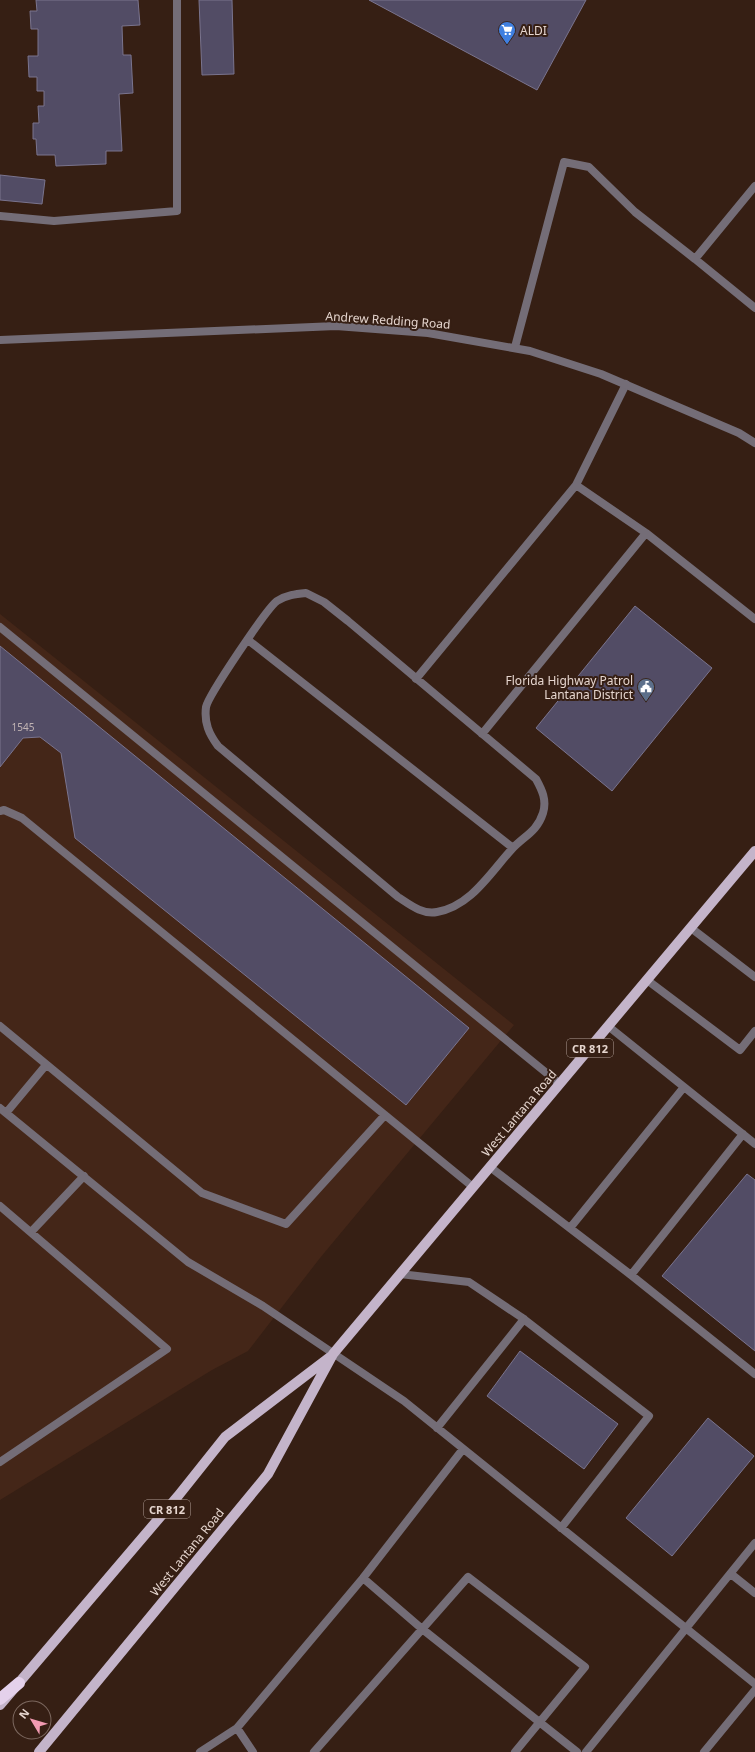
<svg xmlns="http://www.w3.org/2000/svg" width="755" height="1752" font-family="'Noto Sans',sans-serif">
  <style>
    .built { fill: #442618 }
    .building { fill: #524c65; stroke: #7a748e }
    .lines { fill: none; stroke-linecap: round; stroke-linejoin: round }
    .service { stroke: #746d77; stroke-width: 8 }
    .minor { stroke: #746d77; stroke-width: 8 }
    .tertiary { stroke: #746d77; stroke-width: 8 }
    .primary { stroke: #c4b4ca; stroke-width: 10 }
    .motorway { stroke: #e4d1eb; stroke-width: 12 }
    .labels { text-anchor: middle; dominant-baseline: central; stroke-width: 4; stroke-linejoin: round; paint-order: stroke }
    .number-label { font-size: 10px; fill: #c1b4b4 }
    .shield { fill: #361f14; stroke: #b19f97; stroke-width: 1 }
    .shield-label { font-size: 11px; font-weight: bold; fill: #e6d6cf }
    .poi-label { font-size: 12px; fill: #e6d6cf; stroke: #361f14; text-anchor: start }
    .street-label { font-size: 12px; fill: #e6d6cf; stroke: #361f14 }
  </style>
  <rect width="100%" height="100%" fill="#361f14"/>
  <path class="built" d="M 0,614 L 514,1025 L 320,1258 L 248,1351 L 212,1370 L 0,1500 Z"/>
  <path class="building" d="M 36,0 L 138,0 L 140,25 L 122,26 L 123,55 L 131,55 L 133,93 L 119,94 L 122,151 L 106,151 L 106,164 L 56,166 L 55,155 L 37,155 L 36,139 L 33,139 L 33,123 L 39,123 L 38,106 L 44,106 L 44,91 L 37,91 L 37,77 L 29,77 L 28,56 L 38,56 L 38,29 L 31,29 L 30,11 L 37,11 Z
    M 199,0 L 232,0 L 234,74 L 202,75 Z
    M 369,0 L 586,0 L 537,90 Z
    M 0,175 L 45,180 L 42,204 L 0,200 Z
    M 635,606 L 712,668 L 612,791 L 536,728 Z
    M 0,646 L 469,1028 L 406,1105 L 75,838 L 61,753 L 40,737 L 23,738 L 0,767 Z
    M 747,1174 L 755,1180 L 755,1351 L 662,1276 Z
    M 520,1351 L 618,1424 L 584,1469 L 487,1396 Z
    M 708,1418 L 754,1456 L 672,1556 L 626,1518 Z"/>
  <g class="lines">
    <path class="service" d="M 695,259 L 755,308
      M 515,347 L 564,162 L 589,167 L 635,212 L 695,259 L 755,186
      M 576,485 L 646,533 L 755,619
      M 306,593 L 324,602 L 348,621 L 536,779 C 542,790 547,800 543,813 C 537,832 524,836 512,849 C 490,873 471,906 437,912 C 422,915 409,904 398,897 L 218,746 C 209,734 204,723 206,707 C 208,696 267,608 277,601 C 286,595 296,594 306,593 Z
      M 0,627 L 560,1084
      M 248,640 L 513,848
      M 416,679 L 576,485 L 626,384
      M 482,734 L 646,533
      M 0,811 L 4,810 L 22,818 L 473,1187
      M 691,928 L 755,977
      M 647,980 L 740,1050 L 755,1031
      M 0,1026 L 202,1193 L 286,1224 L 385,1115
      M 608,1026 L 755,1144
      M 0,1108 L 188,1262 L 263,1306 L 404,1401 L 755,1684
      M 6,1113 L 46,1065
      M 490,1167 L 631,1275 L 755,1374
      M 0,1206 L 167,1349 L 0,1462
      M 570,1228 L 684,1087
      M 31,1232 L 84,1176
      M 400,1274 L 469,1282 L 521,1317 L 649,1416 L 561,1528
      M 631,1275 L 743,1134
      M 437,1428 L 524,1319
      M 731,1574 L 755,1593
      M 363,1578 L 421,1628 L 577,1752
      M 237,1728 L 253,1752
      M 200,1752 L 237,1728 L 363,1578 L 463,1449
      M 314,1752 L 468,1577 L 585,1667 L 515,1752
      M 586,1752 L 755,1543
      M 704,1752 L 755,1690"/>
    <path class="minor" d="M 0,216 L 54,221 L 177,211 L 177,0"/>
    <path class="tertiary" d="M 0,340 L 336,326 L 428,333 L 530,351 L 601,374 L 739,433 L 755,443"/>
    <path class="primary" d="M 0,1705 L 178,1496 L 225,1437 L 330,1357
      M 39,1752 L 268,1474 L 333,1354 L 755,851"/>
    <path class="motorway" d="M 0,1699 L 19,1683"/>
  </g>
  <defs>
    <symbol id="supermarket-pin" viewBox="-11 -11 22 30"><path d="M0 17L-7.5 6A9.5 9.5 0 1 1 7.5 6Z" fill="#3f7fe0" stroke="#361f14"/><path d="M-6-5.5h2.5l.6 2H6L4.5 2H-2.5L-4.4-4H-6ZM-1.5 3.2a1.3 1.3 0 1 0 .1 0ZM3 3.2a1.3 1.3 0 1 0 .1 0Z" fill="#fff"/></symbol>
    <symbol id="civic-pin" viewBox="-11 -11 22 30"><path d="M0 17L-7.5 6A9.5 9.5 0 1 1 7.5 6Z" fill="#5c6f8a" stroke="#361f14"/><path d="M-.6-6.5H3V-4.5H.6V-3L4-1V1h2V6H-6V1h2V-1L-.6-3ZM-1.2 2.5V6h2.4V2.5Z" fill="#fff"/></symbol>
  </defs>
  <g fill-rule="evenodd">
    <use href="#supermarket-pin" x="497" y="20" width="20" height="27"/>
    <use href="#civic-pin" x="636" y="677" width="20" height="27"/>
  </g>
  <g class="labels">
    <g class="number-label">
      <text x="23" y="727">1545</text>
    </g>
    <g class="shield">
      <rect x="567" y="1039" width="46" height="18" rx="3"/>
      <rect x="144" y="1500" width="46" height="18" rx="3"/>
    </g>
    <g class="shield-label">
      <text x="590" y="1048">CR 812</text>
      <text x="167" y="1509">CR 812</text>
    </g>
    <g class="poi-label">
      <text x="520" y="30">ALDI</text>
      <text x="633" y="680" text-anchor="end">Florida Highway Patrol<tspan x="633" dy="14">Lantana District</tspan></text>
    </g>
    <g class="street-label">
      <text transform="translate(388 320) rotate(4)">Andrew Redding Road</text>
      <text transform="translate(519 1113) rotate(-50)">West Lantana Road</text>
      <text transform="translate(187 1552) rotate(-51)">West Lantana Road</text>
    </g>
  </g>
  <g transform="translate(32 1720) rotate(308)"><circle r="19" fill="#361f14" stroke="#7c685f"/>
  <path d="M0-3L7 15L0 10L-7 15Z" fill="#f19ab1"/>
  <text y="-6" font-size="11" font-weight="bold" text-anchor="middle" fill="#e6d6cf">N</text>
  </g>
</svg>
